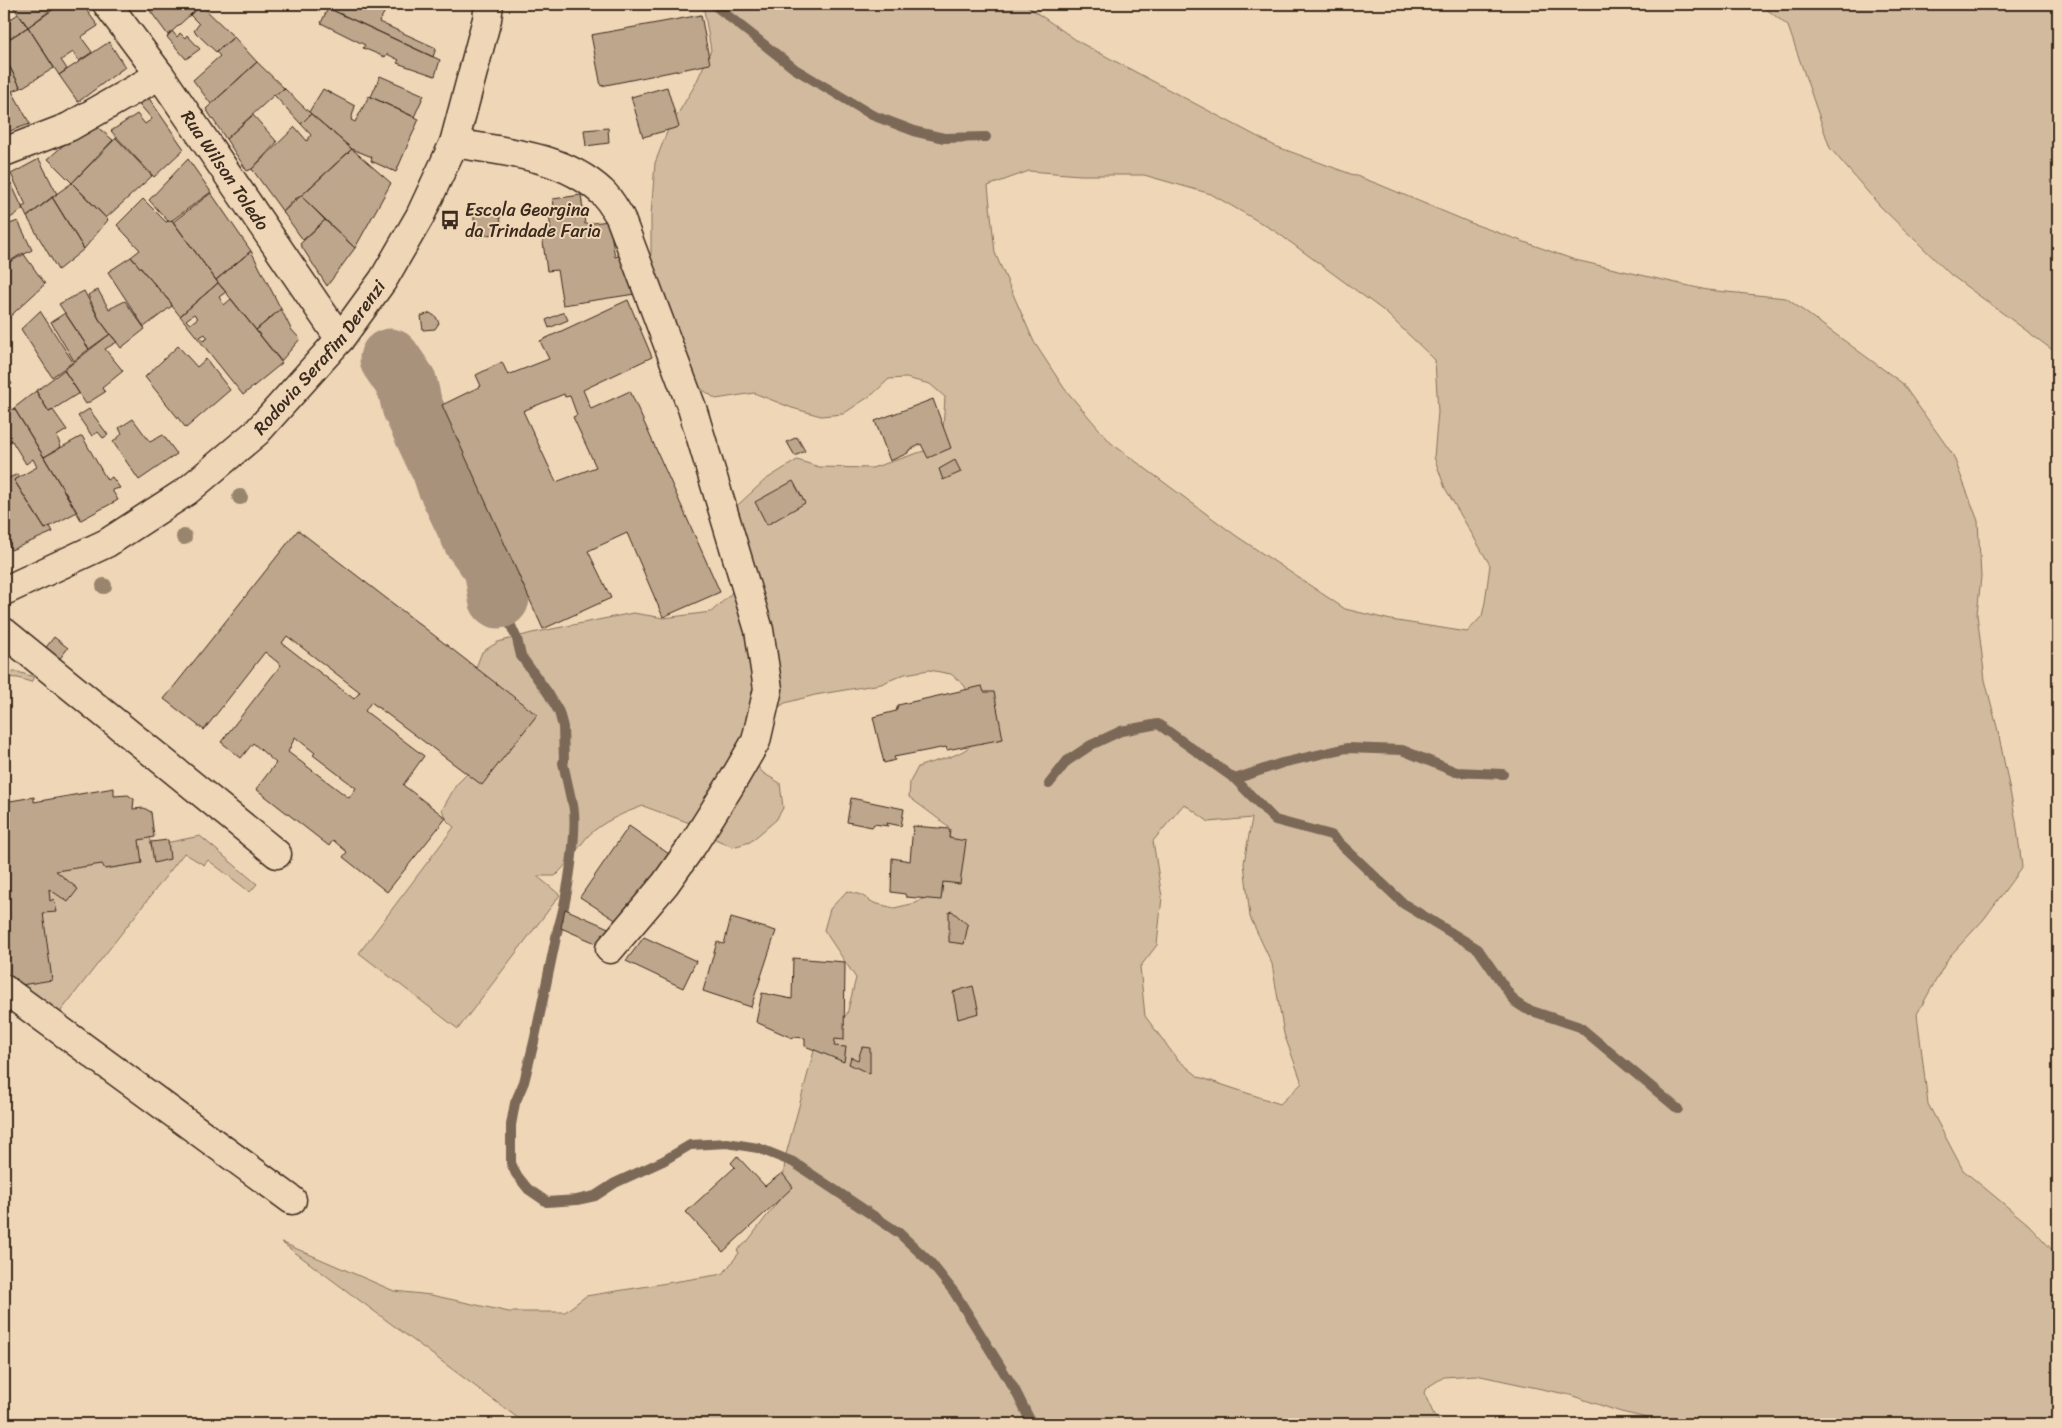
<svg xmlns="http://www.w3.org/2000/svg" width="2062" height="1428" font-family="Sriracha,sans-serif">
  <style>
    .green { fill: #d1ba9e; stroke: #86725e; fill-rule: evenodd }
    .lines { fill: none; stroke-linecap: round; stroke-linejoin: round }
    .stream { stroke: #7c6856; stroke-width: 10 }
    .river { stroke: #a8927b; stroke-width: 61 }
    .building { fill: #bda68c; stroke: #3b2a1e; fill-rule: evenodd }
    .minor-casing { stroke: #3b2a1e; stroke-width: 31 }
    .major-casing { stroke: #3b2a1e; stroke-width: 31 }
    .minor { stroke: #efd6b7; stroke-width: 28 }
    .major { stroke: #efd6b7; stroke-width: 28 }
    .tree { fill: #99846d }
    .labels { text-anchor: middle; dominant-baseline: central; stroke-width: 4; stroke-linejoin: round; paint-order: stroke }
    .street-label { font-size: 18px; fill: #3b2a1e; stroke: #efd6b7 }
    .poi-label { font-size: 18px; fill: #3b2a1e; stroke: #efd6b7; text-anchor: start }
  </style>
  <rect width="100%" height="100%" fill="#efd6b7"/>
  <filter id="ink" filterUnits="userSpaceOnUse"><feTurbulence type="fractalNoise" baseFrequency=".02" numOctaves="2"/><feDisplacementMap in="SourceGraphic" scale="10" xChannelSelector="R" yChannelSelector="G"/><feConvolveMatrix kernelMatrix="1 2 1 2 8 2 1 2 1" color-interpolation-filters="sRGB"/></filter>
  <g filter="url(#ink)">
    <path class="green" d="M 703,4 L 1024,4 L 1079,42 L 1275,146 L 1378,184 L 1471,223 L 1575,260 L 1707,290 L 1786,298 L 1902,383 L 1953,455 L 1978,521 L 1981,577 L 1977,614 L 1985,680 L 1998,731 L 2016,821 L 2022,867 L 1984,919 L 1949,957 L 1917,1014 L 1928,1104 L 1963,1170 L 2028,1224 L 2058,1256 L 2058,1424 L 1673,1424 L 1621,1412 L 1570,1395 L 1476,1375 L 1444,1377 L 1426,1388 L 1424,1393 L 1435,1417 L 1442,1424 L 526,1424 L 281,1242 L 394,1291 L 431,1295 L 509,1312 L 565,1312 L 586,1296 L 723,1274 L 739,1253 L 737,1250 L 747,1242 L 782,1196 L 785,1158 L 815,1047 L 847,1014 L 856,978 L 824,930 L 830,909 L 847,891 L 861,895 L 874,903 L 894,908 L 916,903 L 940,888 L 953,858 L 948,826 L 909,797 L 910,782 L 918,767 C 937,759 961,758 975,741 C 979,737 982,730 986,724 L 964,685 L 951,674 L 929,670 L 905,674 L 881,684 L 815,695 L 785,703 L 763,717 L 748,754 L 763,773 L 780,783 L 783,808 L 776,820 L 750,842 L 733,847 L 713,838 L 698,826 L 643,806 C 624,813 603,821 588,836 C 577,849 568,864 555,876 L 537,876 L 560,895 L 458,1029 L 359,953 L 454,827 L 448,822 L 442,810 L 456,785 L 486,755 L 475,670 L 482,652 L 498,642 L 532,633 L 633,613 L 664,618 L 711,612 L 730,595 L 744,571 L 728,514 L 765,480 L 797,460 L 819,467 L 872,468 L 933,448 L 943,429 L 945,397 L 930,384 L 906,378 L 889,379 L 873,394 L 843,414 L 821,416 L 792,408 L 754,393 L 716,399 L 696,385 L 651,267 L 651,215 L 655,163 L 667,132 L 695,85 L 711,50 ZM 1029,171 L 1080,175 L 1144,175 L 1211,194 L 1275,231 L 1384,311 L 1435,360 L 1438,412 L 1434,457 L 1445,488 L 1490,565 L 1485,602 L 1482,616 L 1467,632 L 1391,620 L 1345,609 L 1235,535 L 1111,443 L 1064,388 L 1034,342 L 995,253 L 988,186 ZM 1184,804 L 1209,822 L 1252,818 L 1244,863 L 1250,917 L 1272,964 L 1284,1034 L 1302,1083 L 1280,1104 L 1199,1077 L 1177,1059 L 1145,1016 L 1140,967 L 1157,945 L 1162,897 L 1153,841 Z
      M 1760,4 L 2058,4 L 2058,354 L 1951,275 L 1879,205 L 1830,148 L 1788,26 Z
      M 4,672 L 18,672 L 34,677 L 31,682 L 18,678 L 4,677 Z
      M 150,829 L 151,846 L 200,836 L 257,884 L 250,892 L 208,860 L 204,865 L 184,853 L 54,1020 L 15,995 L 20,861 Z"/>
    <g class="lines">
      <path class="stream" d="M 713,4 L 795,69 L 872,115 L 917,132 L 944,138 L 986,137
        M 507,617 L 517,639 L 521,656 L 548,693 L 559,712 L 563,727 L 564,761 L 563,763 L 571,799 C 581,817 566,907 558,928 L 534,1042 L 524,1082 L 515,1103 L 511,1125 L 511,1163 L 516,1174 L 528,1189 L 547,1202 L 577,1200 L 595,1196 L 615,1183 L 663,1161 L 690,1145 L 727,1143 L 758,1148 L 793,1162 L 899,1233 L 931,1263 L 954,1292 L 976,1327 L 1015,1390 L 1032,1424
        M 1235,779 L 1282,763 L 1347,748 L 1402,750 L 1456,772 L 1503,774
        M 1049,784 L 1067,761 L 1091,745 L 1121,731 L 1158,724 L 1235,779 L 1275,820 L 1331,835 L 1404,904 L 1478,949 L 1515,1002 L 1526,1009 L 1580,1027 L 1678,1109"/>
      <path class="river" d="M 390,359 L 407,384 L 412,406 L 438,462 L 441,466 L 447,484 L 473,539 L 494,567 L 499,598"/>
    </g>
    <path class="building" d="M 11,4 L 55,4 L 56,6 L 28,27 Z
      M 61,4 L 82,4 L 98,26 L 81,37 L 92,52 L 79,61 L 73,52 L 61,60 L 67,69 L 59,75 L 28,27 Z
      M 145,4 L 200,4 L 201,5 L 168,35 Z
      M 319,4 L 389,4 L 379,22 L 436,48 L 433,57 Z
      M 201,5 L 234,37 L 216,52 L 194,31 L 199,24 L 190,15 Z
      M 328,8 L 440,60 L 435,76 L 397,63 L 399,60 L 387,54 L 385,57 L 363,48 L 365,45 L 321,23 Z
      M 18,14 L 28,27 L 4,42 L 4,24 Z
      M 701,15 L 710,64 L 601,86 L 591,35 Z
      M 28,27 L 54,68 L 21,88 L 4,57 L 4,42 Z
      M 172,31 L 177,37 L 180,33 L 185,38 L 187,35 L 200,49 L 186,59 L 167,37 Z
      M 234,37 L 257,62 L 211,104 L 193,80 L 220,56 L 216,52 Z
      M 109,42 L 125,67 L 78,102 L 59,75 Z
      M 4,56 L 21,88 L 4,94 Z
      M 257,62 L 285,89 L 274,95 L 226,139 L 206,109 Z
      M 380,76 L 424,95 L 414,117 L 371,97 Z
      M 667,87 L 679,127 L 643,137 L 631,97 Z
      M 285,89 L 311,114 L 301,124 L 274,95 Z
      M 323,89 L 355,106 L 351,120 L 355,122 L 369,96 L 419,119 L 396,172 L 371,161 L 372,157 L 352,149 L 309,112 Z
      M 12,91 L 30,124 L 4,133 L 4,94 Z
      M 146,94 L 184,149 L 154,177 L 111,131 L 137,114 L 145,124 L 152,119 L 135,99 Z
      M 311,114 L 352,149 L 283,212 L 252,169 L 295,127 L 307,141 L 311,135 L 301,124 Z
      M 253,115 L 277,142 L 252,169 L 247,171 L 226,139 Z
      M 90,121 L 113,140 L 72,183 L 48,159 Z
      M 608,128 L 609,143 L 586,146 L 584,130 Z
      M 116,138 L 152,176 L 106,218 L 72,183 Z
      M 352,149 L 391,183 L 355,248 L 301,196 Z
      M 39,159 L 57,194 L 27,217 L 22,207 L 26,205 L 11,174 Z
      M 188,159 L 211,192 L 171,221 L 168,221 L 149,200 Z
      M 4,167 L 10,180 L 4,183 Z
      M 11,183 L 23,209 L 6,221 L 4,217 L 4,187 Z
      M 72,183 L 108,220 L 84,249 L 52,197 Z
      M 211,193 L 251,251 L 216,280 L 173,222 Z
      M 581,195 L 585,224 L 609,221 L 615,257 L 627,253 L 635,294 L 563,305 L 557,270 L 547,271 L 542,235 L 551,232 L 549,212 L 555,213 L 553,199 Z
      M 301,196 L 325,220 L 303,240 L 283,212 L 295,199 Z
      M 52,197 L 84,249 L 58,270 L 27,217 Z
      M 143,199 L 166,222 L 172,220 L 218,283 L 180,316 L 172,306 L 171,303 L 131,257 L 140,250 L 117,225 Z
      M 498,208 L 503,232 L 477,237 L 473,213 Z
      M 325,220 L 355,248 L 327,286 L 300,244 Z
      M 18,221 L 32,250 L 4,265 L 4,226 Z
      M 251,251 L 281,309 L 256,330 L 216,280 Z
      M 23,253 L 45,284 L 4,322 L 4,265 Z
      M 131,257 L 171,303 L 172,306 L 144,327 L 108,272 Z
      M 218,283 L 226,292 L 219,297 L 224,305 L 231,299 L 282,363 L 243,395 L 180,316 ZM 194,314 L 198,318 L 190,324 L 186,320 ZM 205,334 L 208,338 L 203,341 L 200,337 Z
      M 98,290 L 109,309 L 125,301 L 145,329 L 121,348 L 99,319 L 88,295 Z
      M 84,291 L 99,319 L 110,334 L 89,349 L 59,304 Z
      M 628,300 L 652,357 L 583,390 L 591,409 L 630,391 L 720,592 L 663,617 L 627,533 L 588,551 L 611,598 L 543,629 L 442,405 L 481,386 L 476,375 L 502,362 L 508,375 L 549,359 L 540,341 ZM 564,394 L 565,397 L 570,396 L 577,415 L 573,417 L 596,467 L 556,482 L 523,411 Z
      M 281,309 L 291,329 L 300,339 L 281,361 L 256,330 Z
      M 40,311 L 73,362 L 52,377 L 21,329 Z
      M 564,312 L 568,320 L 549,328 L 546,320 Z
      M 65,313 L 89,349 L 74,361 L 51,322 Z
      M 430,313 L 436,317 L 439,323 L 435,329 L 423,330 L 421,316 Z
      M 110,334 L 117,342 L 105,349 L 123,371 L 102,388 L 105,392 L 86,404 L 64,370 Z
      M 178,346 L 197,367 L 206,359 L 230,390 L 186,428 L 145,377 Z
      M 64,370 L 79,393 L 49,412 L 36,391 Z
      M 4,371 L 12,384 L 4,389 Z
      M 36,391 L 49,412 L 53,410 L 67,430 L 57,436 L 61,447 L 44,457 L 14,408 Z
      M 933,399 L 951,448 L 928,458 L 921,444 L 908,451 L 908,453 L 890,461 L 875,421 Z
      M 14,408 L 77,512 L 45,529 L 14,480 L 37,467 L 33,459 L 26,464 L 12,441 L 4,445 L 4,415 Z
      M 89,409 L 108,435 L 103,438 L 98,432 L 92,436 L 78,416 Z
      M 133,419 L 150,442 L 163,435 L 177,454 L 139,480 L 113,442 L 122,434 L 119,428 Z
      M 82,436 L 107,480 L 112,477 L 120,488 L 112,490 L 118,500 L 81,520 L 44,457 Z
      M 797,437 L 805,451 L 795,456 L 787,442 Z
      M 955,460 L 961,472 L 943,480 L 939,469 Z
      M 18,474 L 20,477 L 14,480 L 45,529 L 50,526 L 53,532 L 11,550 L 4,534 L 4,480 Z
      M 793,481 L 805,503 L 767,525 L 755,502 Z
      M 298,530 L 537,715 L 482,785 L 371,702 L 365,711 L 424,756 L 403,785 L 446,818 L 387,892 L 343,857 L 347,852 L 333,840 L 329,846 L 256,789 L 276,763 L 253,743 L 241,758 L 221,742 L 281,665 L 265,652 L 204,730 L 164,699 ZM 287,636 L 360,692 L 354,699 L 282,643 ZM 295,737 L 315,753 L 313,755 L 356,788 L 349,798 L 288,752 Z
      M 54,637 L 68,648 L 58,661 L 44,650 Z
      M 982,686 L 984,692 L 994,692 L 1003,739 L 947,750 L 946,747 L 894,757 L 895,760 L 884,763 L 873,717 L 896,711 L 898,705 Z
      M 114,788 L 114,796 L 128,795 L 134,799 L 133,809 L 144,808 L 151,812 L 154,837 L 139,840 L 142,863 L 105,869 L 102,864 L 56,871 L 78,889 L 68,902 L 49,889 L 50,901 L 54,899 L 57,912 L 43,913 L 52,980 L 15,986 L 4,977 L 4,802 L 34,797 L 34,802 Z
      M 851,798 L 904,809 L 901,826 L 887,823 L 888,826 L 874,824 L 872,827 L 847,822 Z
      M 629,826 L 669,854 L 623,925 L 580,897 Z
      M 913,826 L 950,829 L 949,838 L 966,841 L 960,884 L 943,882 L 941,900 L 906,897 L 905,894 L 891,892 L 892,858 L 910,861 Z
      M 168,840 L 170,859 L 154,863 L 151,842 Z
      M 565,909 L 613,930 L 605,947 L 561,928 Z
      M 952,911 L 968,925 L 964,944 L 949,942 L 949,912 Z
      M 731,918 L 776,931 L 751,1007 L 703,991 L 717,942 L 724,944 Z
      M 644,937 L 696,961 L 683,988 L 626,961 Z
      M 793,958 L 845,962 L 844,1040 L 835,1039 L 834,1046 L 846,1047 L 844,1062 L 805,1046 L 805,1038 L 793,1037 L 792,1038 L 756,1022 L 762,993 L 792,999 Z
      M 973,986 L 979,1013 L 958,1019 L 953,992 Z
      M 862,1047 L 870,1048 L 870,1074 L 849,1064 L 851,1057 L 858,1060 Z
      M 737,1156 L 765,1186 L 782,1173 L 793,1187 L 723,1252 L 686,1212 L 735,1167 L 731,1163 Z"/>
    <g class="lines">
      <defs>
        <g id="minor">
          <path id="s1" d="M 107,4 L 160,75 L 340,339"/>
          <path d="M 454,143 C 505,152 562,155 602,192 C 609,198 615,209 620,217 L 692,408 L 759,630 L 768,689 L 756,741 L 731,784 L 692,846 L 665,884 L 610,949"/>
          <path d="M 4,152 L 69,127 L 160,75"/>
          <path d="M 4,632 L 277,854"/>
          <path d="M 4,989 L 292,1200"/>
        </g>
        <g id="major">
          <path id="s2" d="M 4,591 L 107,543 L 187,491 L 257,432 L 340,339 L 383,280 L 420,216 L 454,143 L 487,19 L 489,4"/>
        </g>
      </defs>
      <use href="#minor" class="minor-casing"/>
      <use href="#major" class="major-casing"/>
      <use href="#minor" class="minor"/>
      <use href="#major" class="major"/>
    </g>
    <g class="tree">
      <circle cx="240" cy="497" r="8"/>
      <circle cx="184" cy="537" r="8"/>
      <circle cx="104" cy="586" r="8"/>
    </g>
  </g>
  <defs>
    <symbol id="bus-bare" viewBox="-9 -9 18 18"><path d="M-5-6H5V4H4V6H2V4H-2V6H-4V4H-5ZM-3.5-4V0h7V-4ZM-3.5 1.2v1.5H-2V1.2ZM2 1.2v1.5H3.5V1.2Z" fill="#3b2a1e" stroke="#efd6b7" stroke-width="2.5" paint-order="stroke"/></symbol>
  </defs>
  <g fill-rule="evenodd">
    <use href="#bus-bare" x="436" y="206" width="28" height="28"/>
  </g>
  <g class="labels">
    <g class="street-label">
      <text stroke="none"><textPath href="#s1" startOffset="204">Rua Wilson Toledo</textPath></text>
      <text stroke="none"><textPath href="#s2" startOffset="398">Rodovia Serafim Derenzi</textPath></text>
    </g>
    <g class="poi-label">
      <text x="465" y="210">Escola Georgina<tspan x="465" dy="21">da Trindade Faria</tspan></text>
    </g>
  </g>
  <rect width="2062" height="1428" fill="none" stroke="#efd6b7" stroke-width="20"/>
  <rect x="10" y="10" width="2042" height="1408" fill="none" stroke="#3b2a1e" stroke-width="2" filter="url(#ink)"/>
</svg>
